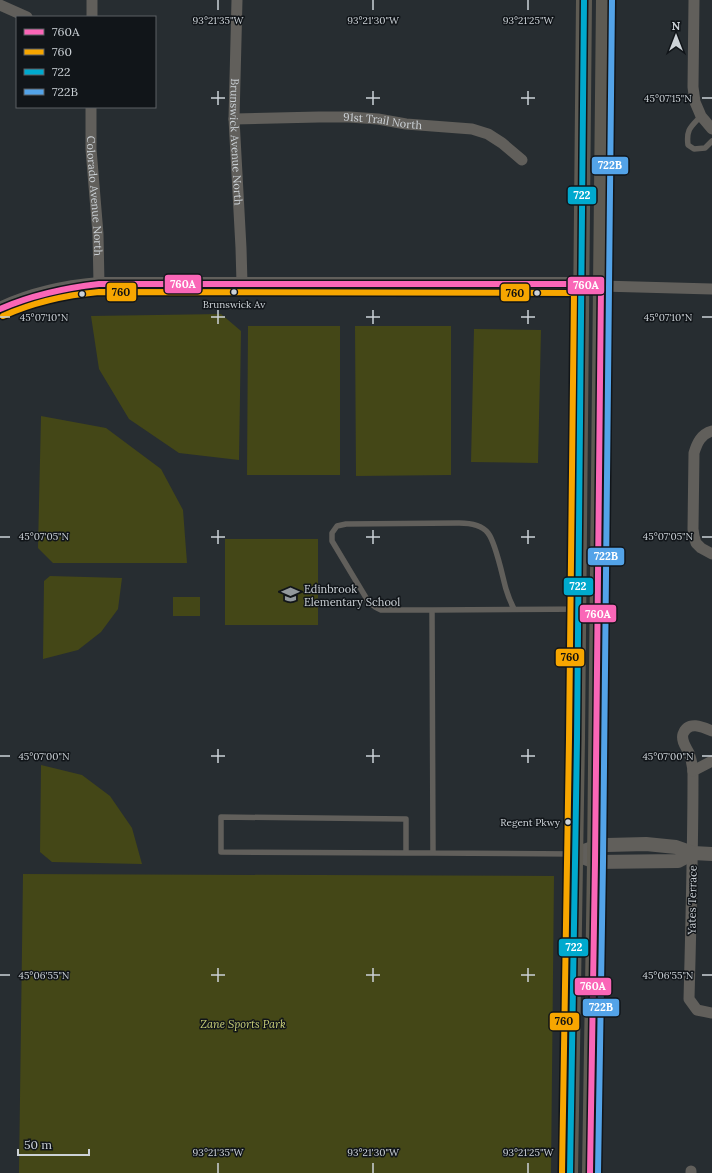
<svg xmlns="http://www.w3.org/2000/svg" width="712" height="1173" font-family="Lora,serif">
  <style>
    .green { fill: #444717 }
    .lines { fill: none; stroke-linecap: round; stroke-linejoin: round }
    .service { stroke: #615f5b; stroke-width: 5.5 }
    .minor { stroke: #615f5b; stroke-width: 11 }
    .tertiary { stroke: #615f5b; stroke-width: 14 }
    .secondary { stroke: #5e5b53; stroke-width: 16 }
    .bus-1-casing { stroke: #111519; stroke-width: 9 }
    .bus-2-casing { stroke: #111519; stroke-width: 9 }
    .bus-3-casing { stroke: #111519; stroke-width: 9 }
    .bus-4-casing { stroke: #111519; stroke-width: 9 }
    .bus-1 { stroke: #fa66b7; stroke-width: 6 }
    .bus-2 { stroke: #f7a600; stroke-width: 6 }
    .bus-3 { stroke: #00a9ce; stroke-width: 6 }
    .bus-4 { stroke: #53a3e8; stroke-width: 6 }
    .ticks { fill: none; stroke: #ccd2d7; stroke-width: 1.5 }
    .bus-dot { fill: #ccd2d7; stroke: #111519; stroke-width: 1.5 }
    .labels { text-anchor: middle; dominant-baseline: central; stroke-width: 3; stroke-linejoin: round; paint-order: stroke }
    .bus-label { font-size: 10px; fill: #ccd2d7; stroke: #111519 }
    .street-label { font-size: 11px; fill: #ccd2d7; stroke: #111519 }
    .poi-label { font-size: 11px; fill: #ccd2d7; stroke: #111519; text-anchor: start }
    .park-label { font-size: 11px; font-style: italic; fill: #cad078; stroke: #111519 }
    .ticks-label { font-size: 10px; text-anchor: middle; fill: #ccd2d7; stroke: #111519; stroke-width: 3; stroke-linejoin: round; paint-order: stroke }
    .line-badge { stroke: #111519; stroke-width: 1.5 }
    .badge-label { font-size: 11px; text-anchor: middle; font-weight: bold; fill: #fff }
    .pale-badge-label { font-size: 11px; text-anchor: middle; font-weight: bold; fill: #111 }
  </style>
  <rect width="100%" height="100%" fill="#272d31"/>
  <path class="green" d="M 221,314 L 241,331 L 239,460 L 179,453 L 129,419 L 99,369 L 91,316 Z
    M 248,326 L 340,326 L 340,475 L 247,475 Z
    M 355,326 L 451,326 L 451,475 L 356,476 Z
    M 474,329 L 541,330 L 538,463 L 471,462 Z
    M 41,416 L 106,428 L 161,469 L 183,510 L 187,563 L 53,563 L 38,548 Z
    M 225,539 L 318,539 L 318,625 L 225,625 Z
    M 50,576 L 122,578 L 118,609 L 101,632 L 78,650 L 43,659 L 44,581 Z
    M 173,597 L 200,597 L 200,616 L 173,616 Z
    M 41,765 L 82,775 L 110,796 L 132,828 L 142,864 L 52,862 L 40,852 Z
    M 23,874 L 554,876 L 551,1173 L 19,1173 Z"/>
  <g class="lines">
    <path class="service" d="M 701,116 C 691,127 686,129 688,145 L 694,149 L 705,148 L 712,141
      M 432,610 L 381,610 L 375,607 L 368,601 L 332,541 L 332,533 L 337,526 L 346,524 L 459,523 C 469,523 481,524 488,533 C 496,543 502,575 506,589 C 508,596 511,603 514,609
      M 406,853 L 406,819 L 221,817 L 221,852 L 406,853 L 433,853
      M 574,854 L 433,853 L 432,610 L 597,609"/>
    <g class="minor">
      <path id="s1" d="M 237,0 L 234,119 L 241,248 L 242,283"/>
      <path d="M 694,0 L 693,87 L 695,102 L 701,116 L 712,129"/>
      <path d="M 0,5 L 27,17"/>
      <path d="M 92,17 L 92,0"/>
      <path id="s2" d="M 91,107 L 91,149 L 98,234 L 99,284"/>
      <path id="s3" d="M 234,119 L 319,117 L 349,117 L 378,119 L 406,124 L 472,129 L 488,134 L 502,143 L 522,160"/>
      <path d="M 601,286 L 712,289"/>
      <path d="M 712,431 C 701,434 697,443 694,453 L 693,529 L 694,536 L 696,543 L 701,548 L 712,554"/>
      <path d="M 712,731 C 703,727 688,720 683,734 C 681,741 686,747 689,753 C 691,759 693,768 693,774 C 693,849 691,924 689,999 L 697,1010 L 712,1013"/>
      <path d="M 693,771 L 712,761"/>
      <path d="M 691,1171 L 691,1173"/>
    </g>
    <path class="tertiary" d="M 0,309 C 31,294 64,287 99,284 L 567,284 L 601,286
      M 575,854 L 595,847 L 607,845 L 646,844 L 676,847 L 693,853 L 712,854
      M 585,858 L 595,862 L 678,861 L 693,853"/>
    <path class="secondary" d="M 570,1173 L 577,739 L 584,0
      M 590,1173 L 595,862 L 604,0"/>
    <defs>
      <path id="bus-1" d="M 0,309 C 32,295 64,288 99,284 L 567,284 L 601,286 L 595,862 L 590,1173"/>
      <path id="bus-2" d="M 3,316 C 34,302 66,295 99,292 L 574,293 L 569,739 L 562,1173"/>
      <path id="bus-3" d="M 570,1173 L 577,739 L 584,0"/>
      <path id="bus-4" d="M 598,1173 L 603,862 L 612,0"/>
    </defs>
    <use href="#bus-1" class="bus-1-casing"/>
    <use href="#bus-2" class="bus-2-casing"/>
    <use href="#bus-3" class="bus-3-casing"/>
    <use href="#bus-4" class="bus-4-casing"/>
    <use href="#bus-1" class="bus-1"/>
    <use href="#bus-2" class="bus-2"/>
    <use href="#bus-3" class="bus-3"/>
    <use href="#bus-4" class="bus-4"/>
  </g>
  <path class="ticks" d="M 218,0 L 218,10M 373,0 L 373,10M 528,0 L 528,10M 218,91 L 218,105M 373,91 L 373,105M 528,91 L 528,105M 211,98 L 225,98M 366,98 L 380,98M 521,98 L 535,98M 702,98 L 712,98M 218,310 L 218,324M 373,310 L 373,324M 528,310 L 528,324M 0,317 L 10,317M 211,317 L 225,317M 366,317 L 380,317M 521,317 L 535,317M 702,317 L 712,317M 218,530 L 218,544M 373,530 L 373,544M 528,530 L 528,544M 0,537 L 10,537M 211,537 L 225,537M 366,537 L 380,537M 521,537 L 535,537M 702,537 L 712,537M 218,749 L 218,763M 373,749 L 373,763M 528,749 L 528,763M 0,756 L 10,756M 211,756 L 225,756M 366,756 L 380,756M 521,756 L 535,756M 702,756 L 712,756M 218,968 L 218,982M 373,968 L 373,982M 528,968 L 528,982M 0,975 L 10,975M 211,975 L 225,975M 366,975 L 380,975M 521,975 L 535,975M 702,975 L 712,975M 218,1163 L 218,1173M 373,1163 L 373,1173M 528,1163 L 528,1173"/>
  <defs>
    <symbol id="school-bare" viewBox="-9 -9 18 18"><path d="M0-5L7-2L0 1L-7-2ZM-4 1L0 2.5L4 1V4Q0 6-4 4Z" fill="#92989d" stroke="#111519" stroke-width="2.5" paint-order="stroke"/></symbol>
  </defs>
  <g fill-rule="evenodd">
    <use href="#school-bare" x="278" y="582" width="25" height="25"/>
  </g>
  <g class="bus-dot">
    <circle cx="234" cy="292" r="3.5"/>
    <circle cx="537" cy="293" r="3.5"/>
    <circle cx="82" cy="294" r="3.5"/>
    <circle cx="568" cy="822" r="3.5"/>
  </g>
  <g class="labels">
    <g class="bus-label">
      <text x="234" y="304">Brunswick Av</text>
      <text x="560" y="822" text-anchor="end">Regent Pkwy</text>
    </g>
    <g class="street-label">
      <text stroke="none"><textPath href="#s3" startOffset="149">91st Trail North</textPath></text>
      <text stroke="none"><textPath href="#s1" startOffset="142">Brunswick Avenue North</textPath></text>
      <text stroke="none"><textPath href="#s2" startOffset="89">Colorado Avenue North</textPath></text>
      <text transform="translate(692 900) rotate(-89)">Yates Terrace</text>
    </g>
    <g class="poi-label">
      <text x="304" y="589">Edinbrook<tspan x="304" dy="13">Elementary School</tspan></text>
    </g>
    <g class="park-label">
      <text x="243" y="1024">Zane Sports Park</text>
    </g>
  </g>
  <g class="ticks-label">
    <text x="218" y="24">93°21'35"W</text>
    <text x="373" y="24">93°21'30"W</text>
    <text x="528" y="24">93°21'25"W</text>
    <text x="668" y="102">45°07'15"N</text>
    <text x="44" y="321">45°07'10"N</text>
    <text x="668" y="321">45°07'10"N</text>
    <text x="44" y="540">45°07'05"N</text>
    <text x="668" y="540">45°07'05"N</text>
    <text x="44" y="760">45°07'00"N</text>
    <text x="668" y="760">45°07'00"N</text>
    <text x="44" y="979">45°06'55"N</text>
    <text x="668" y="979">45°06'55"N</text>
    <text x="218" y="1156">93°21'35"W</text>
    <text x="373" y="1156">93°21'30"W</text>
    <text x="528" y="1156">93°21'25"W</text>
  </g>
  <g class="line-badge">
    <rect x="591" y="156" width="38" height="19" rx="4" fill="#53a3e8"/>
    <rect x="567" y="186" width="30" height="19" rx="4" fill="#00a9ce"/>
    <rect x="164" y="274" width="38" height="20" rx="4" fill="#fa66b7"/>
    <rect x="567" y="276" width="38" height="19" rx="4" fill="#fa66b7"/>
    <rect x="106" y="282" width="31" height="20" rx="4" fill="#f7a600"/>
    <rect x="500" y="283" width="30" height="19" rx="4" fill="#f7a600"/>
    <rect x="587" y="547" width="38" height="19" rx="4" fill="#53a3e8"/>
    <rect x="563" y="577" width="31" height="19" rx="4" fill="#00a9ce"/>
    <rect x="579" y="604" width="38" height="19" rx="4" fill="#fa66b7"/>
    <rect x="555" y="648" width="30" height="19" rx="4" fill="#f7a600"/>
    <rect x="558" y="938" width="31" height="19" rx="4" fill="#00a9ce"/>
    <rect x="574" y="977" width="38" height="19" rx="4" fill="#fa66b7"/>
    <rect x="582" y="998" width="38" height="19" rx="4" fill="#53a3e8"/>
    <rect x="549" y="1012" width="31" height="19" rx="4" fill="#f7a600"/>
  </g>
  <g class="badge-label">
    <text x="610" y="169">722B</text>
    <text x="582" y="199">722</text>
    <text x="183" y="288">760A</text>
    <text x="586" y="289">760A</text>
    <text x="606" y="560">722B</text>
    <text x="578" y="590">722</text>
    <text x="598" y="618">760A</text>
    <text x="574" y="951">722</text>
    <text x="593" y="990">760A</text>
    <text x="601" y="1011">722B</text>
  </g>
  <g class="pale-badge-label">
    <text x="121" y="296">760</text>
    <text x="515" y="297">760</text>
    <text x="570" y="661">760</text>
    <text x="564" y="1025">760</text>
  </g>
  <rect x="16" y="16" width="140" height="92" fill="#111519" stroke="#5c6165"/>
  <rect x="24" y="29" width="20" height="6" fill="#fa66b7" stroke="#5c6165"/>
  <text x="52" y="36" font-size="12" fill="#ccd2d7">760A</text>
  <rect x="24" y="49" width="20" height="6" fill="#f7a600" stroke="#5c6165"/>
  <text x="52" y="56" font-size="12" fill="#ccd2d7">760</text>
  <rect x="24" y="69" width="20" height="6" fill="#00a9ce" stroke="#5c6165"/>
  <text x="52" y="76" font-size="12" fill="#ccd2d7">722</text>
  <rect x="24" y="89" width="20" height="6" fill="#53a3e8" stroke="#5c6165"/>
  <text x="52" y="96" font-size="12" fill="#ccd2d7">722B</text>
  <g transform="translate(676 36)" stroke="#111519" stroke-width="3" paint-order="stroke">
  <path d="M0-3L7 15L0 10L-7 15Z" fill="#ccd2d7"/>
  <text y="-6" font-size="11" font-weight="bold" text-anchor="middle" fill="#ccd2d7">N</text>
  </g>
  <path d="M18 1149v6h71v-6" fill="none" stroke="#ccd2d7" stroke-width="2"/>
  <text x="24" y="1149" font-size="12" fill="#ccd2d7" stroke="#111519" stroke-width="3" paint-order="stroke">50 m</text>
</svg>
